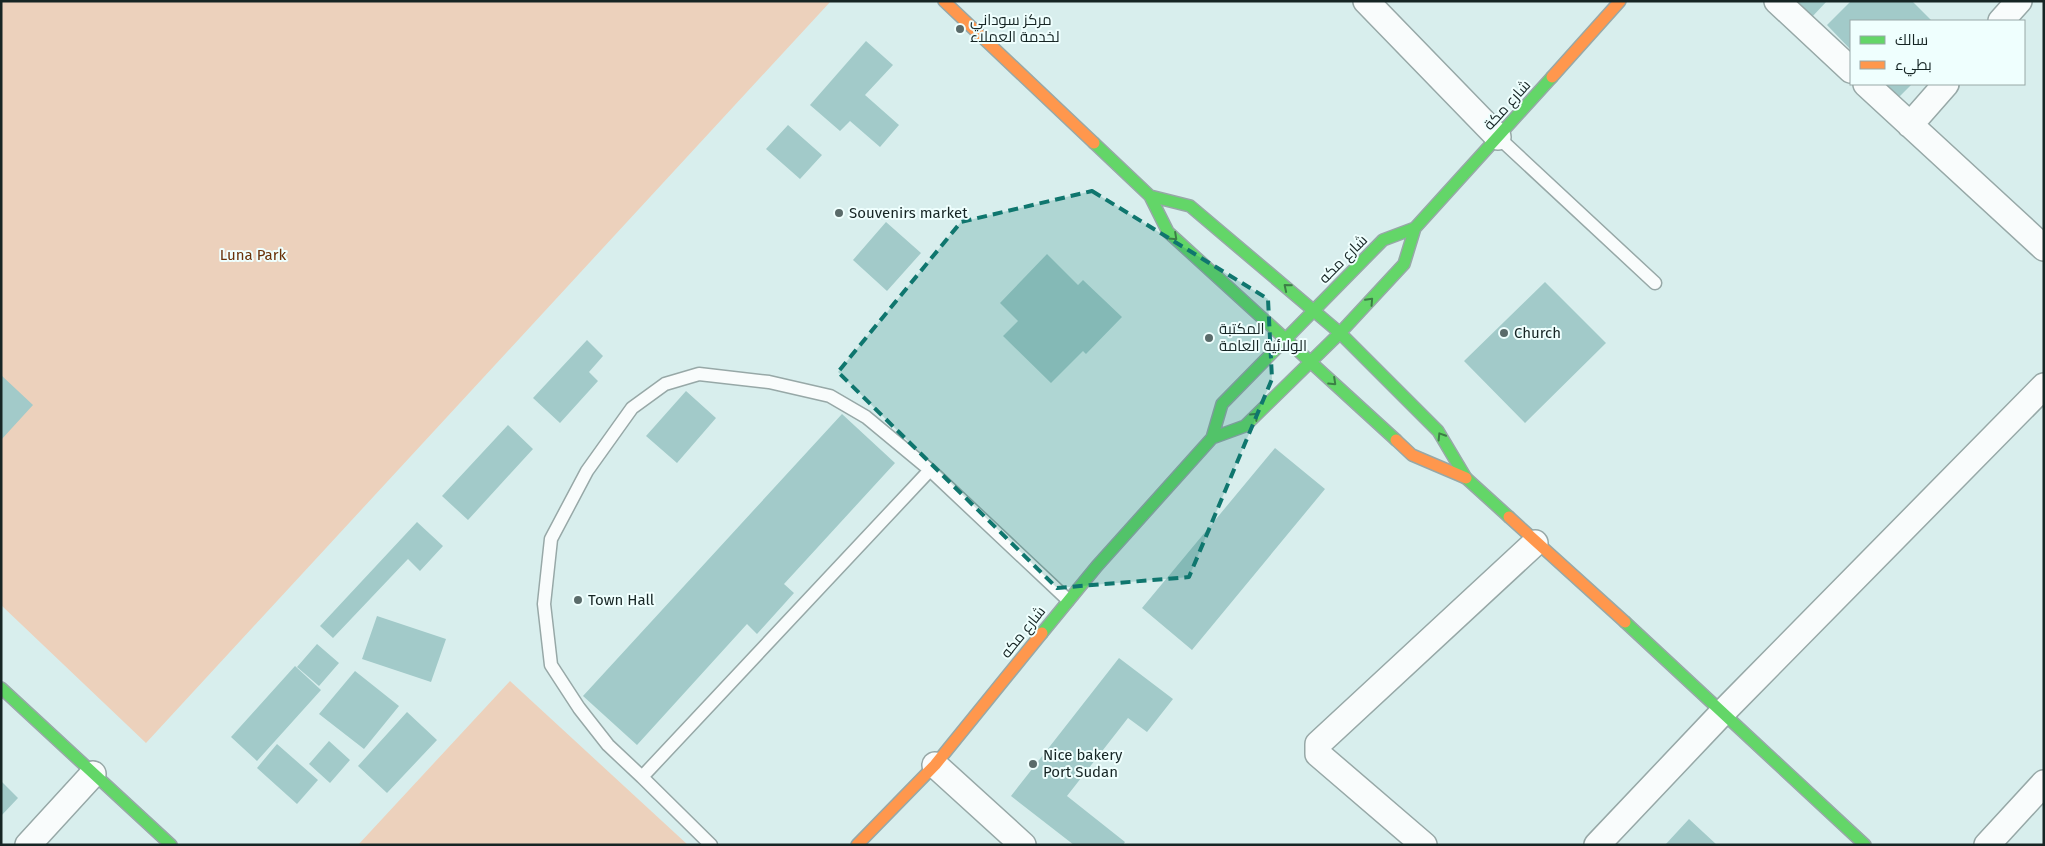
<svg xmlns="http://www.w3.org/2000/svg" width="2045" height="846" font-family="'Fira Sans',Cairo,sans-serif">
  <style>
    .green { fill: #ecd1bc }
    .building { fill: #a2cac9 }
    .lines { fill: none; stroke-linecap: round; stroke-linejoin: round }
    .lane-casing { stroke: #97a8a7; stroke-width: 15 }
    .street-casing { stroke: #97a8a7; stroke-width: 28 }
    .fast-casing { stroke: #97a8a7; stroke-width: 14 }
    .slow-casing { stroke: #97a8a7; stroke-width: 14 }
    .lane { stroke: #f9fcfc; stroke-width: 12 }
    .street { stroke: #f9fcfc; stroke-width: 25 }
    .fast { stroke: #63d668; stroke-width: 11 }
    .slow { stroke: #ff974d; stroke-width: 11 }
    .oneway { stroke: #3c7e46 }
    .marked { fill: #0f766e; fill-opacity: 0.2; stroke: #0f766e; stroke-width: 4; stroke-dasharray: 10 6; stroke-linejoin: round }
    .poi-dot { fill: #5a6b6a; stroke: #effffe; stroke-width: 2 }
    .labels { text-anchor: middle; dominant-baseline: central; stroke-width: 4; stroke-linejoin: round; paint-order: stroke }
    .poi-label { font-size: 15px; fill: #162524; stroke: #effffe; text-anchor: start }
    .street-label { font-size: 15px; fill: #162524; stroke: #effffe }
    .park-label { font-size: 15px; fill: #693108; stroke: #effffe }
  </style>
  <rect width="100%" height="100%" fill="#d8eeed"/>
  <path class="green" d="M 1,1 L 831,1 L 146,743 L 1,605 Z
    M 510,681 L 688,845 L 358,845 Z"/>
  <path class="building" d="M 1794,1 L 1827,1 L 1811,18 Z
    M 1851,1 L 1912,1 L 1932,21 L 1851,21 L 1851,50 L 1827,25 Z
    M 866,41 L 893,65 L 865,95 L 899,125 L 880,147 L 850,121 L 840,131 L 810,105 Z
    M 1885,84 L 1912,84 L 1898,98 Z
    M 788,125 L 822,155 L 800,179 L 766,149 Z
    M 886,222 L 921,253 L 887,291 L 853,260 Z
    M 1047,254 L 1078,285 L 1083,280 L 1122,317 L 1086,354 L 1083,351 L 1051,383 L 1003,336 L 1018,321 L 1000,303 Z
    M 1545,282 L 1606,343 L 1525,423 L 1464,361 Z
    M 587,340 L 603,356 L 589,372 L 598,381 L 560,423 L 533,398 Z
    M 1,375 L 33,405 L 1,440 Z
    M 686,391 L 716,418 L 677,463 L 646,436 Z
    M 842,414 L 895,463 L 784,584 L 794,593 L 757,634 L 747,624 L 637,745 L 583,696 Z
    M 508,425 L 533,449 L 468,520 L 442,496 Z
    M 1275,448 L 1325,489 L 1192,650 L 1142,608 Z
    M 417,522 L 443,546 L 420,571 L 408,559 L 333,638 L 320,626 Z
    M 377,616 L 446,639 L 431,682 L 362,659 Z
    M 317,644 L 339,663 L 319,686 L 297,667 Z
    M 1119,658 L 1173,699 L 1147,732 L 1128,718 L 1067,796 L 1125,842 L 1123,845 L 1074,845 L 1011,796 Z
    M 295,666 L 321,690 L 257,761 L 231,737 Z
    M 355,671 L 399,706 L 364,749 L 319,714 Z
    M 407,712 L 437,740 L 387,793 L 358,766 Z
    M 329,741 L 350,760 L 330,783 L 309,764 Z
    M 277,744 L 318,780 L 297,804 L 257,768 Z
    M 1,781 L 18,798 L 1,816 Z
    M 1689,819 L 1717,845 L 1665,845 Z"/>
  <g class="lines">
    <defs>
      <path id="lane" d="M 1498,137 L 1655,283
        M 642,777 L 608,745 L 579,708 L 551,665 L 544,604 L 551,539 L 587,471 L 632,408 L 665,384 L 699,374 L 769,382 L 830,396 L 866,417 L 930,470
        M 711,845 L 642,777 L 930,470 L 1068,600"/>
      <path id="street" d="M 1366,1 L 1498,137
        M 1777,1 L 1851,70
        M 2001,21 L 2019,1
        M 1866,84 L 2044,248
        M 1910,125 L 1946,84
        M 935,765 L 1023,845
        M 28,845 L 93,774
        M 1424,845 L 1318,754 L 1318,744 L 1535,543
        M 1597,845 L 1723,712 L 2044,386
        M 1987,845 L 2044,783"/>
      <path id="fast" d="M 1094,143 L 1150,196 L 1168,232 L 1396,440
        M 1150,196 L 1190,206 L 1340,333 L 1438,431 L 1466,478 L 1509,517
        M 1212,438 L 1245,426 L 1340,333 L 1404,264 L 1415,228 L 1552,77
        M 1625,622 L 1865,845
        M 1042,633 L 1097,566 L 1212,438 L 1222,404 L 1383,240 L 1415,228
        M 1,688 L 171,845"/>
      <path id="slow" d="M 944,1 L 1094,143
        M 1552,77 L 1620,1
        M 1396,440 L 1412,455 L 1466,478
        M 1509,517 L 1625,622
        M 857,845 L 935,765 L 1042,633"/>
    </defs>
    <use href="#lane" class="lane-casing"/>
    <use href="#street" class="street-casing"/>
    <use href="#fast" class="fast-casing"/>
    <use href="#slow" class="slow-casing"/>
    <use href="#lane" class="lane"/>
    <use href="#street" class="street"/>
    <use href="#fast" class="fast"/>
    <use href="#slow" class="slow"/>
  </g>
  <defs><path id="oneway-chevron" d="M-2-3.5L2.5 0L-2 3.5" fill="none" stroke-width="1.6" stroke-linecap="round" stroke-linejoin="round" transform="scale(1.25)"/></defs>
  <g class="oneway">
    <use href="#oneway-chevron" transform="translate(1174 237) rotate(43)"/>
    <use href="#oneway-chevron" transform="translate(1287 287) rotate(-140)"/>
    <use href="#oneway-chevron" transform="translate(1370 301) rotate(-47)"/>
    <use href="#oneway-chevron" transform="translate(1333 382) rotate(43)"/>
    <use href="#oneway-chevron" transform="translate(1255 416) rotate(-44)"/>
    <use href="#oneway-chevron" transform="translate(1441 436) rotate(-122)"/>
  </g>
  <path class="marked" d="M 1092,191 L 1268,299 L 1272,379 L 1189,577 L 1057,588 L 838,372 L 961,222 Z"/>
  <g class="poi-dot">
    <circle cx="960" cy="29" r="5"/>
    <circle cx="839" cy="213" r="5"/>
    <circle cx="1504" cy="333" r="5"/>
    <circle cx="1209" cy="338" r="5"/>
    <circle cx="578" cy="600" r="5"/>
    <circle cx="1033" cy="764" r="5"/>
  </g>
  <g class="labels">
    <g class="poi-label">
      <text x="970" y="20">مركز سوداني<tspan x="970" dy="17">لخدمة العملاء</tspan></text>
      <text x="849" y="213">Souvenirs market</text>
      <text x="1219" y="329">المكتبة<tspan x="1219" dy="17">الولائية العامة</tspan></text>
      <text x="1514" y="333">Church</text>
      <text x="588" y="600">Town Hall</text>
      <text x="1043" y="755">Nice bakery<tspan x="1043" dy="17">Port Sudan</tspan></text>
    </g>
    <g class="street-label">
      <text transform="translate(1507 105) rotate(-48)">شارع مكة</text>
      <text transform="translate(1343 259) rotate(-45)">شارع مكه</text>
      <text transform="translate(1023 632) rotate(-51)">شارع مكه</text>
    </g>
    <g class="park-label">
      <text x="253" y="255">Luna Park</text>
    </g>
  </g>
  <rect width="2045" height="846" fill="none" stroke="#162524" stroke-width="5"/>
  <rect x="1850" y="20" width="175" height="65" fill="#effffe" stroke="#98a8a7"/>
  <rect x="1860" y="36" width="25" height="8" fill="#63d668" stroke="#98a8a7"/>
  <text x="1895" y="45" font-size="15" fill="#162524">سالك</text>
  <rect x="1860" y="61" width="25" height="8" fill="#ff974d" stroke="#98a8a7"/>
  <text x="1895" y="70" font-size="15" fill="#162524">بطيء</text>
</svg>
